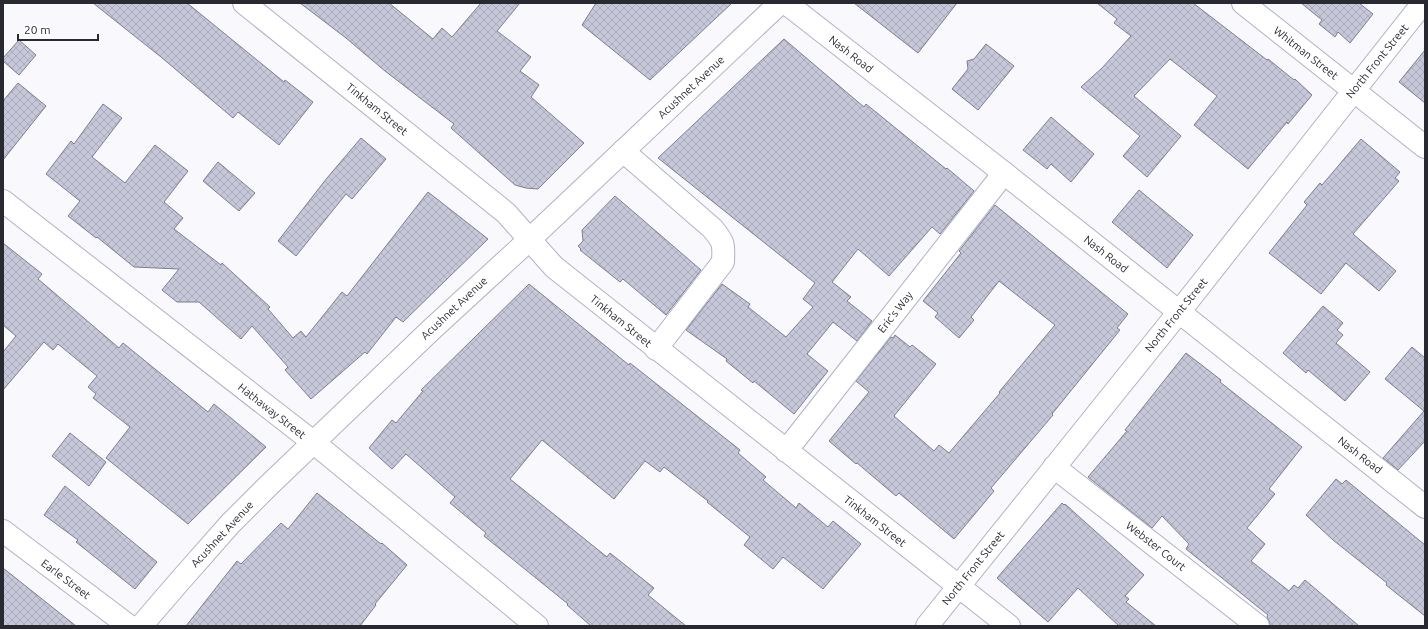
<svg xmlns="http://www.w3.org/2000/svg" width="1428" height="629" font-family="Ubuntu,sans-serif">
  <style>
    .building { fill: url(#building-cross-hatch); stroke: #7c7d8e }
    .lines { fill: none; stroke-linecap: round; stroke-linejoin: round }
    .minor-casing { stroke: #afb2c4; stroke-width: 24 }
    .major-casing { stroke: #afb2c4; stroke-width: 24 }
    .minor { stroke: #fff; stroke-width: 22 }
    .major { stroke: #fff; stroke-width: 22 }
    .labels { text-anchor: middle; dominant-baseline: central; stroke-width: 3.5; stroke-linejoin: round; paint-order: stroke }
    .street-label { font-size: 11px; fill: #292a31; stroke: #fff }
  </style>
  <defs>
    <pattern id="building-cross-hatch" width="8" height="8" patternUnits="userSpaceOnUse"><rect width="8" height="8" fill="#c6c8da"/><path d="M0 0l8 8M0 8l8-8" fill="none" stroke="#aaacbc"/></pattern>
  </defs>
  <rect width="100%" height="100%" fill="#f9f9fd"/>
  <path class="building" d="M 93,3 L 187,3 L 284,82 L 285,80 L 313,102 L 279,145 L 238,112 L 233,118 L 161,57 Z
    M 300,3 L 389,3 L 433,39 L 442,28 L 452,37 L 481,3 L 520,3 L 497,31 L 531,57 L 520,71 L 539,85 L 531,97 L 584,143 L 538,189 L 526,188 L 515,185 L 451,128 L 454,124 L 385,71 L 346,38 Z
    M 596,3 L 732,3 L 650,80 L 582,25 Z
    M 854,3 L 957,3 L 918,53 Z
    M 1097,3 L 1193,3 L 1267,60 L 1268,59 L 1294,80 L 1295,79 L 1312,95 L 1288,124 L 1287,122 L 1248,169 L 1194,125 L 1217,96 L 1170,59 L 1134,96 L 1181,136 L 1147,177 L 1123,156 L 1140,136 L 1081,87 L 1102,68 L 1131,36 L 1114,23 L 1117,19 Z
    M 1301,3 L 1359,3 L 1373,14 L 1350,43 L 1338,32 L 1335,37 L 1319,24 L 1322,20 Z
    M 784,39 L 864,107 L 866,104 L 946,169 L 947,168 L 974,191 L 940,234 L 932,227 L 889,276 L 858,249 L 832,282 L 851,297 L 847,301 L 872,321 L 857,341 L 833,322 L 807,354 L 828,371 L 794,414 L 754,381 L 753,383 L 726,361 L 727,359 L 686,330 L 722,284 L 750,304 L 748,307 L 786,337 L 813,307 L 803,299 L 815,283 L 658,158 Z
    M 19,40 L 36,55 L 19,75 L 3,61 L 3,58 Z
    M 986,44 L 1014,66 L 978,110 L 952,89 L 968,69 L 967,61 L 974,59 Z
    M 1425,50 L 1425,103 L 1399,82 Z
    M 18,83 L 46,106 L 3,160 L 3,101 Z
    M 103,104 L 122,118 L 92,157 L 125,183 L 155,145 L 188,171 L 164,202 L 183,218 L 174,229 L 221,265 L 222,263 L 270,307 L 268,309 L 293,338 L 301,331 L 306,337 L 342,292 L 347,296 L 428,192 L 488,239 L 403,322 L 396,317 L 367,354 L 365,352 L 311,399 L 285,370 L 288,367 L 252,326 L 241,339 L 199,302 L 177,302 L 162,290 L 179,269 L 134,267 L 97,237 L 96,238 L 68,216 L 80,201 L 46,174 L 71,141 L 74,144 Z
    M 1051,117 L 1094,154 L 1071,182 L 1051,164 L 1047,169 L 1023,150 Z
    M 361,138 L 386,159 L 352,199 L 346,194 L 296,256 L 278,241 L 327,178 Z
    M 1361,139 L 1400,172 L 1395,178 L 1399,181 L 1353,234 L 1396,271 L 1379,291 L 1346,263 L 1321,294 L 1269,253 L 1307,205 L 1304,202 L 1320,183 L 1322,185 Z
    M 218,162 L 255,193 L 239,211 L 203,181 Z
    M 1139,190 L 1193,235 L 1167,268 L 1112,222 Z
    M 615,196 L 701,270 L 666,315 L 623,279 L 620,282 L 580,250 L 581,249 L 578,246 L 583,241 L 582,230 Z
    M 995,205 L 1128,314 L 1117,328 L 1120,330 L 1052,414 L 1053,415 L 991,488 L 994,491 L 954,539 L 899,493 L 896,496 L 857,463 L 856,464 L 829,441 L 869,392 L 856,381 L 891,337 L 893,338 L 895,335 L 910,347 L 912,345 L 936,364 L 894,416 L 934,451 L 939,445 L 949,453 L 1000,393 L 999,392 L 1055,325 L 999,281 L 971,317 L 974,320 L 959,338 L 935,317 L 938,313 L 923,301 L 961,253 L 959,251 Z
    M 3,243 L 42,274 L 38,279 L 119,348 L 123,343 L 208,412 L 214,404 L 266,447 L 188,524 L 106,458 L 130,427 L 93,398 L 96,394 L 88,387 L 97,376 L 58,344 L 53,350 L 44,342 L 3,390 L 3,352 L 16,336 L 3,325 Z
    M 529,284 L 629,365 L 630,363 L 740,450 L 738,453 L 766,477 L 763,480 L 796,508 L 799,503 L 828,527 L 833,521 L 861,544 L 823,589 L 783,557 L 773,569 L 744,545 L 750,537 L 707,502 L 708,501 L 664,467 L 660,472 L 645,461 L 614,499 L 542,440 L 510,479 L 607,557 L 610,553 L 654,588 L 648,595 L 686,626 L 591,626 L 567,605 L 568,604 L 484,536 L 486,533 L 450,503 L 455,497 L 406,454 L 392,469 L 369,448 L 392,420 L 396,423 L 423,391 L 421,390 Z
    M 1323,306 L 1343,323 L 1337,330 L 1343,335 L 1336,343 L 1370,372 L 1345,401 L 1308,370 L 1306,373 L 1283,353 Z
    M 1412,347 L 1425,358 L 1425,441 L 1398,470 L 1383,458 L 1424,411 L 1385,379 Z
    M 1186,353 L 1221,380 L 1220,382 L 1302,447 L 1269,489 L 1275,494 L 1247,528 L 1265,544 L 1251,561 L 1289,591 L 1294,585 L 1298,588 L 1305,580 L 1359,626 L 1270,626 L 1269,621 L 1267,617 L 1268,615 L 1186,549 L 1189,544 L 1162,516 L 1152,528 L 1088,477 L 1127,431 L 1125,430 Z
    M 70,433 L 106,462 L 89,486 L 52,456 Z
    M 1336,479 L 1342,484 L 1346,480 L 1425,545 L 1425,616 L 1386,585 L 1387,583 L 1333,540 L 1306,515 Z
    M 65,486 L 157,562 L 135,589 L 76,542 L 78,540 L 44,515 Z
    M 317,493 L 381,544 L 382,543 L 407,565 L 375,604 L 376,605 L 360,626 L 186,626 L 237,561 L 241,564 L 281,523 L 288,529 Z
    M 1062,503 L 1064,505 L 1065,504 L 1144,575 L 1125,596 L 1129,599 L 1126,602 L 1156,626 L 1119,626 L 1078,588 L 1048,622 L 997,578 Z
    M 3,568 L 76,626 L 3,626 Z"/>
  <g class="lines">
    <defs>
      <path id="minor" d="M 244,3 L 506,213 L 554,267 L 1009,626
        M 1243,3 L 1425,147
        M 623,151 L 712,228 C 724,242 724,244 723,262 L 656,349
        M 3,201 L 313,442 L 537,626
        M 786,451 L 1004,173
        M 1054,467 L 1258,626
        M 3,531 L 129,626
        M 927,626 L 1179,312 L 1423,3"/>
      <path id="major" d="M 786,3 L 1004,173 L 1425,507
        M 141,626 L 178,583 L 230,524 L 268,486 L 432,329 L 529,240 L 780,3"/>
    </defs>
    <use href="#minor" class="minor-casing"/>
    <use href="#major" class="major-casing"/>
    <use href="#minor" class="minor"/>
    <use href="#major" class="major"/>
  </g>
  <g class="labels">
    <g class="street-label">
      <text transform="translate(1306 53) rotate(38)">Whitman Street</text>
      <text transform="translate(851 54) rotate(38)">Nash Road</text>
      <text transform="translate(1377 61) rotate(-51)">North Front Street</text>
      <text transform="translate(691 87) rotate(-43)">Acushnet Avenue</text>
      <text transform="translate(377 109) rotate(39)">Tinkham Street</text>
      <text transform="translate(1106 254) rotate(38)">Nash Road</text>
      <text transform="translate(454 308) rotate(-43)">Acushnet Avenue</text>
      <text transform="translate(895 312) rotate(-52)">Eric's Way</text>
      <text transform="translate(1176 315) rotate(-51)">North Front Street</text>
      <text transform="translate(621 321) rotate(39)">Tinkham Street</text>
      <text transform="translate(272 411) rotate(38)">Hathaway Street</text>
      <text transform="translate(1360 455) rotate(38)">Nash Road</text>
      <text transform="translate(875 521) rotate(38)">Tinkham Street</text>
      <text transform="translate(222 534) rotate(-47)">Acushnet Avenue</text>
      <text transform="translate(1156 546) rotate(38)">Webster Court</text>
      <text transform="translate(973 568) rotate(-51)">North Front Street</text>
      <text transform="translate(66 579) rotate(37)">Earle Street</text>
    </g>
  </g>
  <rect width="1428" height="629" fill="none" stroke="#292a31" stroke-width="8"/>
  <path d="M18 34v6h80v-6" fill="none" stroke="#292a31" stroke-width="2"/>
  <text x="24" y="34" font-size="12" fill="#292a31" stroke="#ffffff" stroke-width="3" paint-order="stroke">20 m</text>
</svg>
